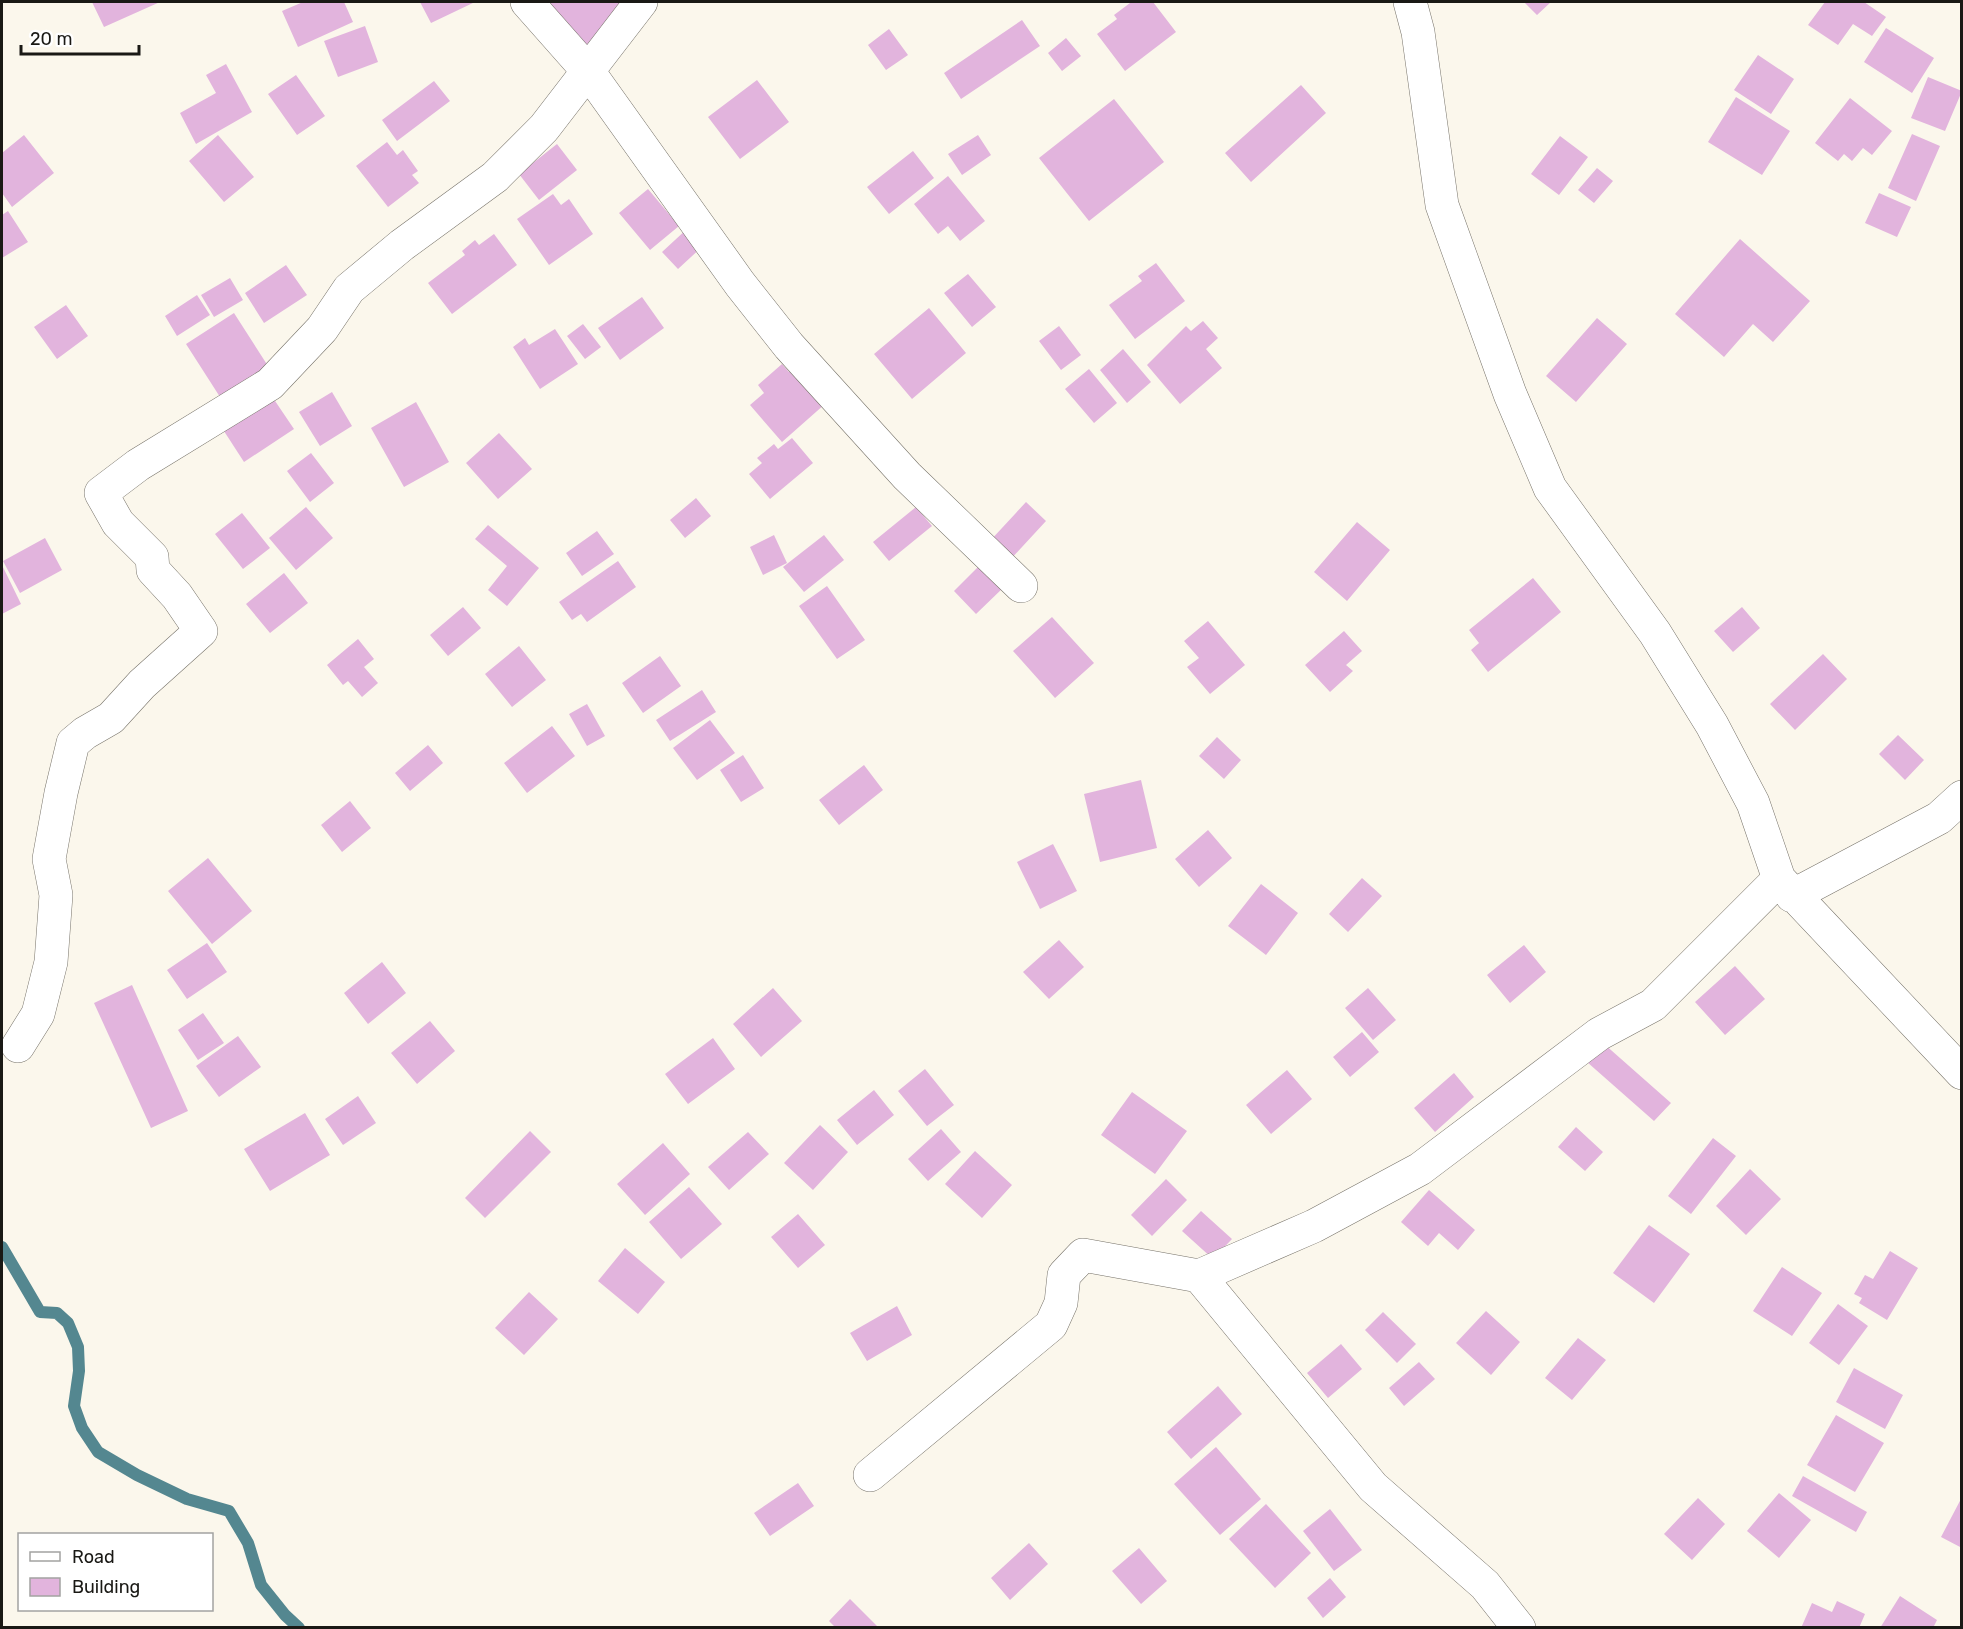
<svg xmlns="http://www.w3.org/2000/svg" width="1963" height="1629" font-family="Rubik,sans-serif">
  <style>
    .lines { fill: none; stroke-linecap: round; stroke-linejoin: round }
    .stream { stroke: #548790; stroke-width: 12 }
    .building { fill: #e2b4dd }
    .minor-casing { stroke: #77736a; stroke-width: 34 }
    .minor { stroke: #fff; stroke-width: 33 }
  </style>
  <rect width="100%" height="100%" fill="#fbf7ec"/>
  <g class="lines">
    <path class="stream" d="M 2,1247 L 40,1312 L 57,1313 L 68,1323 L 78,1347 L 79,1371 L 74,1406 L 82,1428 L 98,1452 L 137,1475 L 187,1499 L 229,1511 L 248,1543 L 261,1585 L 285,1615 L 299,1628"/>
  </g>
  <path class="building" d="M 92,2 L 160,2 L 104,27 Z
    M 303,2 L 344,2 L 353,22 L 298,47 L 282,11 Z
    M 420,2 L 475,2 L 431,23 Z
    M 543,2 L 620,2 L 626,9 L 584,47 Z
    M 1129,2 L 1153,2 L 1176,32 L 1125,71 L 1097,34 L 1117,19 L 1114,15 L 1130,3 Z
    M 1524,2 L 1551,2 L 1537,15 Z
    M 1825,2 L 1864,2 L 1886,17 L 1872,36 L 1853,24 L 1838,45 L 1808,25 Z
    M 1022,20 L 1040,46 L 961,99 L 944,73 Z
    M 365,26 L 378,62 L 338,77 L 324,41 Z
    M 1886,28 L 1934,58 L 1912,93 L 1864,62 Z
    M 889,29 L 908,55 L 886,70 L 868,45 Z
    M 1066,38 L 1081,56 L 1062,71 L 1048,53 Z
    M 1758,55 L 1794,79 L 1771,114 L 1734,90 Z
    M 226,64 L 252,112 L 196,144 L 180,113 L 216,93 L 206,75 Z
    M 296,75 L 325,116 L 297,135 L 268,94 Z
    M 1928,77 L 1962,91 L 1945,131 L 1911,118 Z
    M 757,80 L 789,122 L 740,159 L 708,117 Z
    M 434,81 L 450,101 L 397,141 L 382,120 Z
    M 1301,85 L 1326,113 L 1251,182 L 1225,153 Z
    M 1736,97 L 1790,131 L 1762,175 L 1708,142 Z
    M 1850,98 L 1892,131 L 1872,155 L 1863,148 L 1852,161 L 1844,154 L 1838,161 L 1815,143 Z
    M 1114,99 L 1164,162 L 1089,221 L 1039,158 Z
    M 1912,134 L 1940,146 L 1916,201 L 1888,188 Z
    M 24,135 L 54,173 L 12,207 L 2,193 L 2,153 Z
    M 218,135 L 254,177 L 224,202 L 189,161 Z
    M 978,135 L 991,155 L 962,175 L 948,154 Z
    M 1560,136 L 1588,157 L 1559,195 L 1531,174 Z
    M 387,142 L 397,155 L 403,150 L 418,171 L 412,175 L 419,183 L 388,207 L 356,166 Z
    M 557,144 L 577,170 L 539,200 L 519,174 Z
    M 913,151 L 934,178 L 889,214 L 867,187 Z
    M 1597,168 L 1613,181 L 1594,203 L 1578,190 Z
    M 948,176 L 985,221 L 960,241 L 948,226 L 938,234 L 914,204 Z
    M 648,189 L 679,226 L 650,250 L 619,213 Z
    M 1879,193 L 1911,207 L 1897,237 L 1865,223 Z
    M 553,194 L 561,205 L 569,199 L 593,234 L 549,265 L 517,219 Z
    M 8,211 L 28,242 L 2,258 L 2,215 Z
    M 688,228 L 704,245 L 678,269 L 662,252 Z
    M 494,234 L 517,265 L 452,314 L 428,283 L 465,255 L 462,251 L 475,240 L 479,245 Z
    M 1740,239 L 1810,301 L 1773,342 L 1753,324 L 1724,357 L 1675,314 Z
    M 1156,263 L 1185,301 L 1135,339 L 1109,305 L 1142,281 L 1138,276 Z
    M 286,265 L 307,295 L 264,323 L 245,293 Z
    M 968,274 L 996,307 L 972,327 L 944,293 Z
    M 230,278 L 243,300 L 214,317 L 201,295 Z
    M 197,295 L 210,315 L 177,336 L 165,316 Z
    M 642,297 L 664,328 L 620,360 L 598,328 Z
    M 66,305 L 88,336 L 57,359 L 34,327 Z
    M 929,308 L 966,353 L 912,399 L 874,354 Z
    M 234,313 L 268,366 L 220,397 L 186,344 Z
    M 1597,318 L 1627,344 L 1576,402 L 1546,376 Z
    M 1203,321 L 1218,338 L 1206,349 L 1222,368 L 1180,404 L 1147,365 L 1186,326 L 1191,331 Z
    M 583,324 L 601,347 L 585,359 L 567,336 Z
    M 1059,326 L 1081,355 L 1061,370 L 1039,341 Z
    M 555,329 L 578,364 L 540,389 L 513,347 L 525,338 L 529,345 Z
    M 1123,349 L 1151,382 L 1127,403 L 1100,370 Z
    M 782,364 L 789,372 L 794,367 L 825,404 L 782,442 L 750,405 L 764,393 L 758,385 Z
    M 1089,369 L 1117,403 L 1094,423 L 1065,389 Z
    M 332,392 L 352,426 L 320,446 L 299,412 Z
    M 271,395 L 294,429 L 244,462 L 222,428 Z
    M 416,402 L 449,462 L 404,487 L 371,428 Z
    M 499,433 L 532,469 L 498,499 L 466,463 Z
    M 792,438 L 813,463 L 770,499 L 749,474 L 762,463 L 757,458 L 774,444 L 778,449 Z
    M 311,453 L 334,483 L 310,502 L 287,471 Z
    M 696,498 L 711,516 L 685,538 L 670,520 Z
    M 1026,502 L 1046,521 L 1010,560 L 989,542 Z
    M 306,507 L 333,538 L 296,570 L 269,538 Z
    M 916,507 L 932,526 L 889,561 L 873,542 Z
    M 242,513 L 270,548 L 243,569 L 215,534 Z
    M 1357,522 L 1390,550 L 1347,601 L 1314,572 Z
    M 488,525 L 539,568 L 507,606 L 488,590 L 507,566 L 475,539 Z
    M 597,531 L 614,554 L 582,576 L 566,553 Z
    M 774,535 L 787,563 L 763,575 L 750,547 Z
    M 824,535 L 844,560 L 804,592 L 783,567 Z
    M 45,538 L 62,570 L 20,593 L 3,561 Z
    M 618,561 L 636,587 L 587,622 L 581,614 L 572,620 L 559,602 Z
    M 982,563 L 1004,587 L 976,614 L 954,591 Z
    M 2,565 L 21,604 L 2,614 Z
    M 284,573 L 308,603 L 270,633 L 246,604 Z
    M 1533,578 L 1561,612 L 1488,672 L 1471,650 L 1479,643 L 1469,630 Z
    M 827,586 L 865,640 L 837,659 L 799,606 Z
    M 463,607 L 481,628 L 448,656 L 430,635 Z
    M 1742,607 L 1760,628 L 1733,652 L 1714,631 Z
    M 1052,617 L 1094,663 L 1055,698 L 1013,651 Z
    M 1208,621 L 1245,665 L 1210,694 L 1187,667 L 1199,658 L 1184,641 Z
    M 1344,631 L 1362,651 L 1346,665 L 1353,671 L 1330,692 L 1305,665 Z
    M 358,639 L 374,659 L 364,667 L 378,683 L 362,697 L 348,681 L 343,685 L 327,665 Z
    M 519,646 L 546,680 L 512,707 L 485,674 Z
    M 1823,654 L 1847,679 L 1795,730 L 1770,704 Z
    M 660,656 L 681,686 L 643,713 L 622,683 Z
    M 702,690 L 716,712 L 670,741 L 656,720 Z
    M 587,704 L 605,736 L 587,746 L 569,714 Z
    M 710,720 L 735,753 L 697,780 L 673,748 Z
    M 552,726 L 575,756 L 527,793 L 504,763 Z
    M 1898,735 L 1924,760 L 1905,780 L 1879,754 Z
    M 1217,737 L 1241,760 L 1224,779 L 1199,756 Z
    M 428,745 L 443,763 L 410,791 L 395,773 Z
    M 743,755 L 764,788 L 741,802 L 720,770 Z
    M 864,765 L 883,790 L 839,825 L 819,800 Z
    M 1141,780 L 1157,848 L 1100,862 L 1084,794 Z
    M 350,801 L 371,828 L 342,852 L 321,825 Z
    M 1208,830 L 1232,858 L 1199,887 L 1175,859 Z
    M 1053,844 L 1077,891 L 1040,909 L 1017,862 Z
    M 208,858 L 252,911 L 212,944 L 168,891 Z
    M 1362,878 L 1382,896 L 1348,932 L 1329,914 Z
    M 1261,884 L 1298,913 L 1266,955 L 1228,926 Z
    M 1059,940 L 1084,967 L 1049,999 L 1023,972 Z
    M 207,943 L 227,972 L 187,999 L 167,970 Z
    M 1524,945 L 1546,972 L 1510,1003 L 1487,975 Z
    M 382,962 L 406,993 L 368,1024 L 344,993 Z
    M 1735,966 L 1765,999 L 1725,1035 L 1695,1002 Z
    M 132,985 L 188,1111 L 151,1128 L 94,1003 Z
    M 773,988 L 802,1021 L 761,1057 L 733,1024 Z
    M 1368,988 L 1396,1020 L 1373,1040 L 1345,1008 Z
    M 203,1013 L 224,1043 L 198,1060 L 178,1030 Z
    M 430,1021 L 455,1051 L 417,1084 L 391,1053 Z
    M 1362,1032 L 1379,1052 L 1350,1077 L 1333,1057 Z
    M 238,1036 L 261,1067 L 219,1097 L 196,1066 Z
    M 713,1038 L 735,1069 L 688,1104 L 665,1074 Z
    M 1603,1043 L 1671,1103 L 1654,1121 L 1587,1062 Z
    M 925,1069 L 954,1105 L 927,1126 L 898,1091 Z
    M 1287,1070 L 1312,1099 L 1271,1134 L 1246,1105 Z
    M 1454,1073 L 1474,1097 L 1435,1132 L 1414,1108 Z
    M 874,1090 L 894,1115 L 857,1145 L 837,1120 Z
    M 1132,1092 L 1187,1131 L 1155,1174 L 1101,1135 Z
    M 358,1096 L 376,1123 L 343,1145 L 325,1119 Z
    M 305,1113 L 330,1155 L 270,1191 L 244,1149 Z
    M 820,1125 L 848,1152 L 813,1190 L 784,1163 Z
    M 1576,1127 L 1603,1152 L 1585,1171 L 1558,1147 Z
    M 941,1129 L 961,1152 L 928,1181 L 908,1159 Z
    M 530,1131 L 551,1152 L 485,1218 L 465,1198 Z
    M 748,1132 L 769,1154 L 729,1190 L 708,1167 Z
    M 1713,1138 L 1736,1156 L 1691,1214 L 1668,1196 Z
    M 663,1143 L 690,1174 L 645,1215 L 617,1184 Z
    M 975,1151 L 1012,1185 L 982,1218 L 945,1184 Z
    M 1750,1169 L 1781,1199 L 1746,1235 L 1716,1206 Z
    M 1166,1179 L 1187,1200 L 1152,1236 L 1131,1215 Z
    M 689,1187 L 722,1224 L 681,1259 L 649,1222 Z
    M 1429,1190 L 1475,1230 L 1458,1250 L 1439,1233 L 1428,1246 L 1401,1222 Z
    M 1201,1211 L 1232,1239 L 1213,1259 L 1182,1231 Z
    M 798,1214 L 825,1245 L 798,1268 L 771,1237 Z
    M 1649,1225 L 1690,1254 L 1654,1303 L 1613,1273 Z
    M 625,1248 L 665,1282 L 638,1314 L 598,1281 Z
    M 1890,1251 L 1918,1268 L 1887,1320 L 1859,1303 L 1862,1298 L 1854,1294 L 1865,1275 L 1873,1279 Z
    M 1782,1267 L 1822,1293 L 1792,1336 L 1753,1311 Z
    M 529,1292 L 558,1319 L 524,1355 L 495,1328 Z
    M 1838,1304 L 1868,1326 L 1839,1365 L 1809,1343 Z
    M 897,1306 L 912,1335 L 867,1361 L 850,1333 Z
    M 1486,1311 L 1520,1342 L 1491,1375 L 1456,1343 Z
    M 1383,1312 L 1416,1344 L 1397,1363 L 1365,1330 Z
    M 1578,1338 L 1606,1360 L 1572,1400 L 1545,1378 Z
    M 1341,1344 L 1362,1369 L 1328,1398 L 1307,1373 Z
    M 1419,1362 L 1435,1379 L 1404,1406 L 1389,1388 Z
    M 1854,1368 L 1903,1395 L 1885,1429 L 1836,1402 Z
    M 1218,1386 L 1242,1414 L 1191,1459 L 1167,1432 Z
    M 1836,1415 L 1884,1443 L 1855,1492 L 1807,1465 Z
    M 1216,1447 L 1261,1499 L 1220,1535 L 1174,1484 Z
    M 1803,1476 L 1867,1512 L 1856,1532 L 1792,1496 Z
    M 798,1483 L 814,1506 L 770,1536 L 754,1513 Z
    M 1779,1493 L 1811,1520 L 1779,1558 L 1747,1531 Z
    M 1962,1497 L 1962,1548 L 1941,1537 Z
    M 1698,1498 L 1725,1524 L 1692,1560 L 1664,1534 Z
    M 1266,1504 L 1311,1553 L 1275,1588 L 1229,1539 Z
    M 1330,1509 L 1362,1550 L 1334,1571 L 1303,1531 Z
    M 1029,1543 L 1048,1564 L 1010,1600 L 991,1578 Z
    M 1139,1548 L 1167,1581 L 1141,1604 L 1112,1571 Z
    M 1330,1578 L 1346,1597 L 1323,1618 L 1307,1598 Z
    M 1900,1596 L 1937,1620 L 1933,1628 L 1880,1628 Z
    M 850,1599 L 879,1628 L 836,1628 L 829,1621 Z
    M 1837,1601 L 1865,1614 L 1859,1628 L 1801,1628 L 1812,1603 L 1832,1612 Z"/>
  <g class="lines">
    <defs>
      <path id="minor" d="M 527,2 L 588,71 L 740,284 L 789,346 L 907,476 L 1021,586
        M 1410,2 L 1418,32 L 1442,205 L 1510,394 L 1550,488 L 1655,633 L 1712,725 L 1753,803 L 1779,879 L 1962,1073
        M 1792,896 L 1939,818 L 1962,797
        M 18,1046 L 38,1014 L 51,962 L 56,895 L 49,859 L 61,793 L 73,743 L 85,733 L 111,718 L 142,684 L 201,631 L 177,596 L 153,570 L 152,557 L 118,523 L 101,493 L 138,465 L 270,384 L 322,329 L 349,289 L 402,245 L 495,177 L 544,128 L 641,2
        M 1199,1276 L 1373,1487 L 1485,1585 L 1519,1628
        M 870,1475 L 1051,1325 L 1061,1303 L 1064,1275 L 1083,1255 L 1199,1276 L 1314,1226 L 1420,1169 L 1599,1034 L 1653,1005 L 1779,879"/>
    </defs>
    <use href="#minor" class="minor-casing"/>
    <use href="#minor" class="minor"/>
  </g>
  <rect width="1963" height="1629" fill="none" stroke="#1a1915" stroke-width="6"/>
  <rect x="18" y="1533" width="195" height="78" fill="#ffffff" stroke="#a3a3a1" stroke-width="1.5"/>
  <rect x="30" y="1552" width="30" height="9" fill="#ffffff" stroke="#a3a3a1" stroke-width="1.5"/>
  <text x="72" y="1563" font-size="18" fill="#1a1915">Road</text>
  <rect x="30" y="1578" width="30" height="18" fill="#e2b4dd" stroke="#a3a3a1" stroke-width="1.5"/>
  <text x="72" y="1593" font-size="18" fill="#1a1915">Building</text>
  <path d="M21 45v9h118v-9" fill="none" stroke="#1a1915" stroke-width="3"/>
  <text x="30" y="45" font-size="18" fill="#1a1915" stroke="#ffffff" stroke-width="4.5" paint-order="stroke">20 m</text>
</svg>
